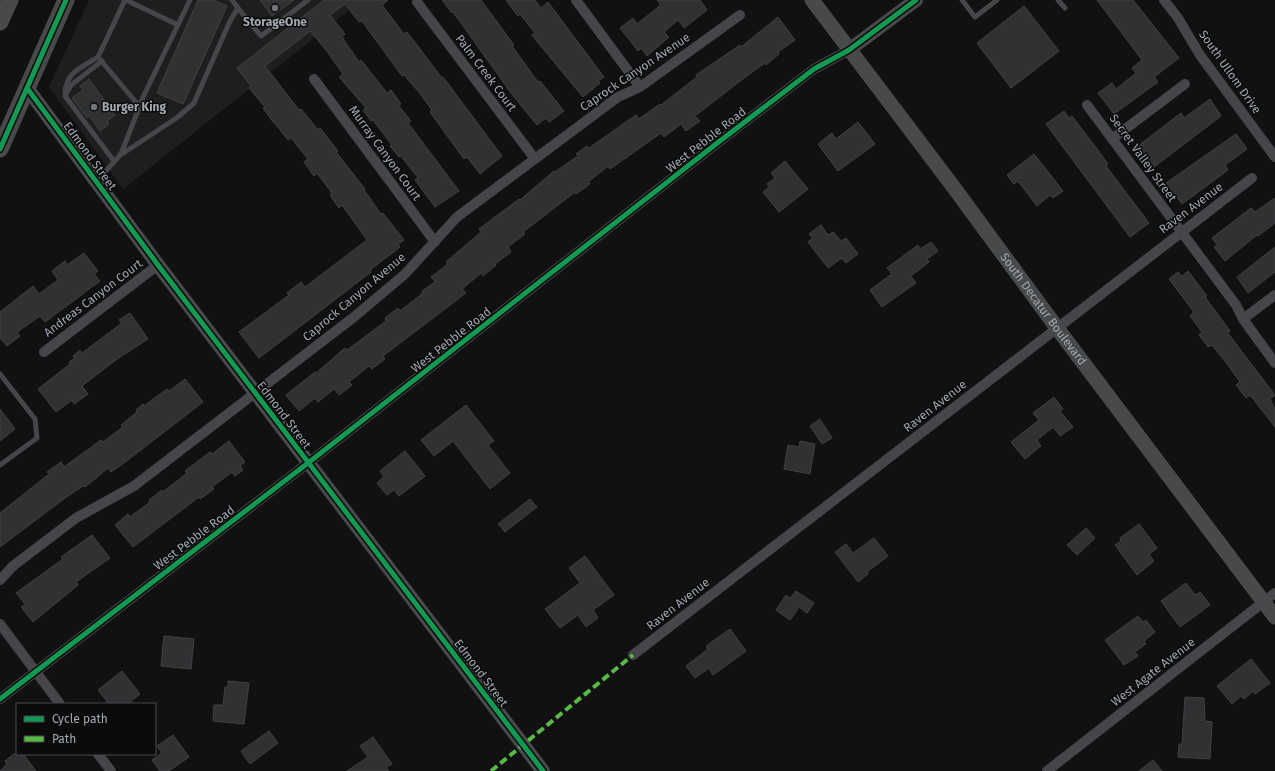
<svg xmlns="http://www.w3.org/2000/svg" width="1275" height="771" font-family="'Fira Sans',sans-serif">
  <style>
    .built { fill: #1e1e1f }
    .building { fill: #313133; stroke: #404144 }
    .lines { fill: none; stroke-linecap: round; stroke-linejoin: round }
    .lane { stroke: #454649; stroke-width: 5 }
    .street { stroke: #454649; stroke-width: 10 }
    .secondary { stroke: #494a4d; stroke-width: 14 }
    .primary { stroke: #47494b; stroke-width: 15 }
    .highway { stroke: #47494b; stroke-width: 17 }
    .quiet { stroke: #58b947; stroke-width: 4; stroke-dasharray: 8 4; stroke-linecap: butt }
    .cycleway-casing { stroke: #0b0b0c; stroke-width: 8 }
    .cycleway { stroke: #139951; stroke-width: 5 }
    .poi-dot { fill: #6f737a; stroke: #0b0b0c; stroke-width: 1.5 }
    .labels { text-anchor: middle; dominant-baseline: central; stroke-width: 3; stroke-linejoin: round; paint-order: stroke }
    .poi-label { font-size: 12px; font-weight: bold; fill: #a2a8b2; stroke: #0b0b0c }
    .street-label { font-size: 12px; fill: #a2a8b2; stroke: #0b0b0c }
  </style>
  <rect width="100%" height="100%" fill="#111"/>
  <path class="built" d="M 89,0 L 362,0 L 123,189 L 49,87 Z"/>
  <path class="building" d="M 198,0 L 213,0 L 227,6 L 183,104 L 157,93 Z
    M 260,0 L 294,0 L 272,16 Z
    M 324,0 L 388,0 L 382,5 L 404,34 L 407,32 L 442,78 L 443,77 L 502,156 L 480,174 L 467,157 L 464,159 L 430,112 L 432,110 L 418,91 L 404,75 L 402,76 L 362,21 L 359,22 L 345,4 L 330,15 L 345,34 L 342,37 L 359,62 L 361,60 L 387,93 L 391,90 L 401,104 L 398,105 L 411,121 L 408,123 L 459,191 L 435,207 L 415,180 L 418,178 L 401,156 L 399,157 L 390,146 L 392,145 L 373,120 L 371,121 L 363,110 L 366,108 L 339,77 L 343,74 L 326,50 L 310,31 L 265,66 L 299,110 L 301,109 L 318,130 L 320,128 L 331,142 L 338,151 L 336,152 L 365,189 L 364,190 L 381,214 L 383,213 L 404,240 L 398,244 L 400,247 L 370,270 L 371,272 L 259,358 L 239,332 L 289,295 L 287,293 L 301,282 L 305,287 L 367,240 L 342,205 L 339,208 L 330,195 L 332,193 L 317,173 L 314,176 L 304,162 L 308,159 L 291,138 L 288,140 L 274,122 L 273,122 L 263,108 L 265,107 L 249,88 L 251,86 L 237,68 Z
    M 442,0 L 481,0 L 514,45 L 512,46 L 538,82 L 540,81 L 564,111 L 549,122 L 546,118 L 537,125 L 511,93 L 453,12 L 452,13 Z
    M 506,0 L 535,0 L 541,8 L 548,2 L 604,77 L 598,81 L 600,83 L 583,97 L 540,45 L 532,35 L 535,33 L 520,14 L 518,16 Z
    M 657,0 L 700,0 L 707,10 L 684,28 L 678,20 L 664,32 L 669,37 L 647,56 L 641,48 L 638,51 L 620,28 L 633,18 L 637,24 L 661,5 Z
    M 1097,0 L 1133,0 L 1179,58 L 1154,77 L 1158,82 L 1114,114 L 1098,93 L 1112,83 L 1116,89 L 1136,73 L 1132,68 L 1142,60 Z
    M 1024,6 L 1059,51 L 1011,88 L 977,43 Z
    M 778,17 L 795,40 L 778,52 L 779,54 L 766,65 L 765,63 L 744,78 L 695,116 L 700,121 L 686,131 L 681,124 L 664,137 L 661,133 L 610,169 L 608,166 L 588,182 L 590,184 L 576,194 L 575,192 L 523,232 L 525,234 L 508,247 L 511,252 L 495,264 L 496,265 L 483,276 L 481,273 L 462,289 L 466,293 L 383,356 L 385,359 L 372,369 L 369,366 L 349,382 L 352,385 L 339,395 L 334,389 L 318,402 L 315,398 L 299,411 L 286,395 L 315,372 L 316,373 L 345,348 L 347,350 L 386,321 L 385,318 L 398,308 L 400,311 L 423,293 L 422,291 L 435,282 L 431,277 L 448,264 L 446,262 L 481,232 L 479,229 L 519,199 L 520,200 L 554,171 L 555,172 L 578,156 L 576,154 L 587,146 L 589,148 L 636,115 L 639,119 L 660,104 L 661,105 L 697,77 L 696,75 L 740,45 L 741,47 Z
    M 89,79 L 115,115 L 107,121 L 109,124 L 100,131 L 89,116 L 87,118 L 72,98 L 83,90 L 80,86 Z
    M 1210,99 L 1221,116 L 1154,167 L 1138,146 L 1181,113 L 1184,118 Z
    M 1064,111 L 1069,118 L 1072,116 L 1097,149 L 1108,164 L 1106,166 L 1149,223 L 1130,237 L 1046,124 Z
    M 858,122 L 875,144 L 838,171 L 818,144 L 832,133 L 836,139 Z
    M 1236,134 L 1247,149 L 1225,165 L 1228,170 L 1182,204 L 1166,183 Z
    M 1034,154 L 1063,191 L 1053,198 L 1050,195 L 1037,206 L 1018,181 L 1014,184 L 1007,175 Z
    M 785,161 L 808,189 L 779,212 L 763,192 L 769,187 L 767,184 L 775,178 L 771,173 Z
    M 1275,198 L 1275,223 L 1258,236 L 1257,235 L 1225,261 L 1214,247 L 1217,245 L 1212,238 L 1251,208 L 1255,212 Z
    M 821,225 L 828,235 L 833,232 L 841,241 L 846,238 L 858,254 L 846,263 L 842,258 L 828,268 L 808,242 L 813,238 L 809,234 Z
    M 931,242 L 938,251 L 927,259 L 929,262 L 911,276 L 916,283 L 882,307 L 870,290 L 892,274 L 887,268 L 918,245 L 920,249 Z
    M 1275,247 L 1275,272 L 1248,293 L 1237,277 Z
    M 84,253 L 98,271 L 94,274 L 100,281 L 45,322 L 40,316 L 17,332 L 20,336 L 7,346 L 0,338 L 0,312 L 33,286 L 39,294 L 58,280 L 52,271 L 65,261 L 67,265 Z
    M 1188,271 L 1207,296 L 1205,297 L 1230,331 L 1227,332 L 1275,395 L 1270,399 L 1275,409 L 1275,427 L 1250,395 L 1246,398 L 1236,385 L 1240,382 L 1225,361 L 1212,345 L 1208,347 L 1199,335 L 1202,332 L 1190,316 L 1194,312 L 1169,279 L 1178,272 L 1182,276 Z
    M 130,313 L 148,339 L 117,359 L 82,386 L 88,394 L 74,404 L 72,400 L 56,412 L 38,389 L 70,364 L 69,362 L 75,358 L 73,356 L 80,350 L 82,353 L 122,323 L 119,320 Z
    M 185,379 L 203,402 L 124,463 L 111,472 L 108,468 L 85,487 L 83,486 L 65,498 L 0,547 L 0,513 L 49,474 L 47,472 L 61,462 L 64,467 L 101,440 L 103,442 L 123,427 L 121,425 L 137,412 L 136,410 L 143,404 L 144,406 L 167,389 L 169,391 Z
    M 1054,397 L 1063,409 L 1060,411 L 1073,427 L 1060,436 L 1053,427 L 1037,440 L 1041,446 L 1025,459 L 1011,442 L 1039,420 L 1033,413 Z
    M 466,405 L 494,441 L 488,445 L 510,473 L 490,489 L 453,441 L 434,456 L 421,440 Z
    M 0,409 L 15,429 L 0,441 Z
    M 820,419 L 832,438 L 822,444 L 810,426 Z
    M 229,441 L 245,462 L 240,466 L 243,470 L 235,476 L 232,472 L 212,487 L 214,489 L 200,499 L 199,497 L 133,547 L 115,525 L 128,514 L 130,517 L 150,502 L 149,500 L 162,490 L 163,492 L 187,473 L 185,471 L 210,452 L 212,454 Z
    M 800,441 L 815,444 L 810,474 L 784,469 L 788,445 L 799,447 Z
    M 405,451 L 425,476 L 399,496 L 394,490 L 387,495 L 377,483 L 384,477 L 380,471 Z
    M 530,499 L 537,507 L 505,532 L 498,524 Z
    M 1139,524 L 1157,548 L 1149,554 L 1154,561 L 1137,575 L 1115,545 L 1121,541 L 1120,538 Z
    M 1086,528 L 1095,538 L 1077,555 L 1067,545 Z
    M 92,535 L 110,558 L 76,582 L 78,585 L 33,622 L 21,607 L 25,604 L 16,593 L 63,559 L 61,557 Z
    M 874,538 L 888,556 L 867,572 L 868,574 L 858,582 L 835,552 L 846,544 L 853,553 Z
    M 585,556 L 614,595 L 593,610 L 598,618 L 586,627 L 578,615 L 560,628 L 545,609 L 580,583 L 569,568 Z
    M 1186,583 L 1195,595 L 1200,592 L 1210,605 L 1180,627 L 1161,601 Z
    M 796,591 L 814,603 L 807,613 L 799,607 L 790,620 L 776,610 L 786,595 L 790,598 Z
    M 1138,616 L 1143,622 L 1146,620 L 1155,632 L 1144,641 L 1146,644 L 1135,652 L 1138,656 L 1124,665 L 1105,640 Z
    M 730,629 L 746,651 L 713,675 L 709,668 L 695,678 L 686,666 L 708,649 L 706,646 Z
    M 164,636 L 194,639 L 191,669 L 161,666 Z
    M 1251,659 L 1270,683 L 1255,694 L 1253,691 L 1244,699 L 1241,696 L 1232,704 L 1217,686 Z
    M 122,671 L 140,694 L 128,704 L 109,704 L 98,690 Z
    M 228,681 L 249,683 L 244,724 L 213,721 L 214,705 L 223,705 L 225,687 L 228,687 Z
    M 1185,697 L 1204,698 L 1205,721 L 1212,722 L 1210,759 L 1178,757 L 1179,744 L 1182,744 Z
    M 269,731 L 278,743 L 250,764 L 241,751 Z
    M 173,735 L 189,757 L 169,771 L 160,771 L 152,760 L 162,753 L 157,746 Z
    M 373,737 L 392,764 L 386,767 L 389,771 L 347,771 L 368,757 L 360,746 Z
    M 14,754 L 23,754 L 36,771 L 0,771 L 7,764 L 5,761 Z
    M 1153,760 L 1162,771 L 1139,771 Z"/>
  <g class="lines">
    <path class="lane" d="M 125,0 L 98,57 L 140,107
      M 126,0 L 178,25
      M 962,0 L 975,17 L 997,0
      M 1058,0 L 1065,8
      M 238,8 L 261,36 L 308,0
      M 102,61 L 71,85 L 65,96 L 114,161
      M 65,93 C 66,72 82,67 98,57
      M 122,154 L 178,117 L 194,103 L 230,21 L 238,8 L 232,0
      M 97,181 L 121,154 L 144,95 L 190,0
      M 0,374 L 35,419 L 37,438 L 0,465"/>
    <path class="street" d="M 576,0 L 640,87
      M 1164,0 L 1178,18 L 1200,55 L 1275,157
      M 417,2 L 535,159
      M 314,79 L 435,242
      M 1087,105 L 1236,305 L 1243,319 L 1275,363
      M 1112,139 L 1185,84
      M 1243,319 L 1275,295
      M 44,352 L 158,265
      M 0,580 L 13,566 L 76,518 L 134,486 L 354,317 L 405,274 L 457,217 L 618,97 L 640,87 L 740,15
      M 0,624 L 60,704
      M 633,655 L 1252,178
      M 0,699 L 308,463 L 716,144 L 814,69 L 849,50
      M 98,754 L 111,771
      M 1047,771 L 1275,593"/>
    <path class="secondary" d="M 849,50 L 916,0
      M 27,88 L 158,265 L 543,771"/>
    <path class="primary" id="s1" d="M 812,0 L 952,185 L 1057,328 L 1275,617"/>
    <path class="highway" d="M 0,22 L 10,0
      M 0,149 L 66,0"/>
    <path class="quiet" d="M 491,771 L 633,655"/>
    <defs>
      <path id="cycleway" d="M 27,88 L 158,265 L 543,771
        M 0,149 L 66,0
        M 0,699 L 308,463 L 716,144 L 814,69 L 849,50 L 916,0"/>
    </defs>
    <use href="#cycleway" class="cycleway-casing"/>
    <use href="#cycleway" class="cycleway"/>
  </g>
  <g class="poi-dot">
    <circle cx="275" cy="8" r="4"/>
    <circle cx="94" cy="107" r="4"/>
  </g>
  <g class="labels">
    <g class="poi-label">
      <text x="275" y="22">StorageOne</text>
      <text x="102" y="107" text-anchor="start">Burger King</text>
    </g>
    <g class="street-label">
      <text transform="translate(635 72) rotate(-34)">Caprock Canyon Avenue</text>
      <text transform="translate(1230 72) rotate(55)">South Ullom Drive</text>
      <text transform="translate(486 73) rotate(53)">Palm Creek Court</text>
      <text transform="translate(706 140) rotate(-38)">West Pebble Road</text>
      <text transform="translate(385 153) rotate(54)">Murray Canyon Court</text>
      <text transform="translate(90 156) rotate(54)">Edmond Street</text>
      <text transform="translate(1143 158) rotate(54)">Secret Valley Street</text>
      <text transform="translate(1191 208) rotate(-37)">Raven Avenue</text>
      <text transform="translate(354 297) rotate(-40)">Caprock Canyon Avenue</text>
      <text transform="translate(93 298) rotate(-37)">Andreas Canyon Court</text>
      <text stroke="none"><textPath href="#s1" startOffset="386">South Decatur Boulevard</textPath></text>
      <text transform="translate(451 340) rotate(-38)">West Pebble Road</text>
      <text transform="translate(935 406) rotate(-38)">Raven Avenue</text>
      <text transform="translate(284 415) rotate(53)">Edmond Street</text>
      <text transform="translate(194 538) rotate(-37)">West Pebble Road</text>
      <text transform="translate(678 604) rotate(-38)">Raven Avenue</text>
      <text transform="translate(1153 672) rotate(-38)">West Agate Avenue</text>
      <text transform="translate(481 673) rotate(53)">Edmond Street</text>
    </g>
  </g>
  <rect x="16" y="703" width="140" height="52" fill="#0b0b0c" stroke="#474a4e"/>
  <rect x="24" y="716" width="20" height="6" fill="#139951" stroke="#474a4e"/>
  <text x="52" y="723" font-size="12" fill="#a2a8b2">Cycle path</text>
  <rect x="24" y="736" width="20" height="6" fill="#58b947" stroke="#474a4e"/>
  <text x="52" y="743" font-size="12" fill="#a2a8b2">Path</text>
</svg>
